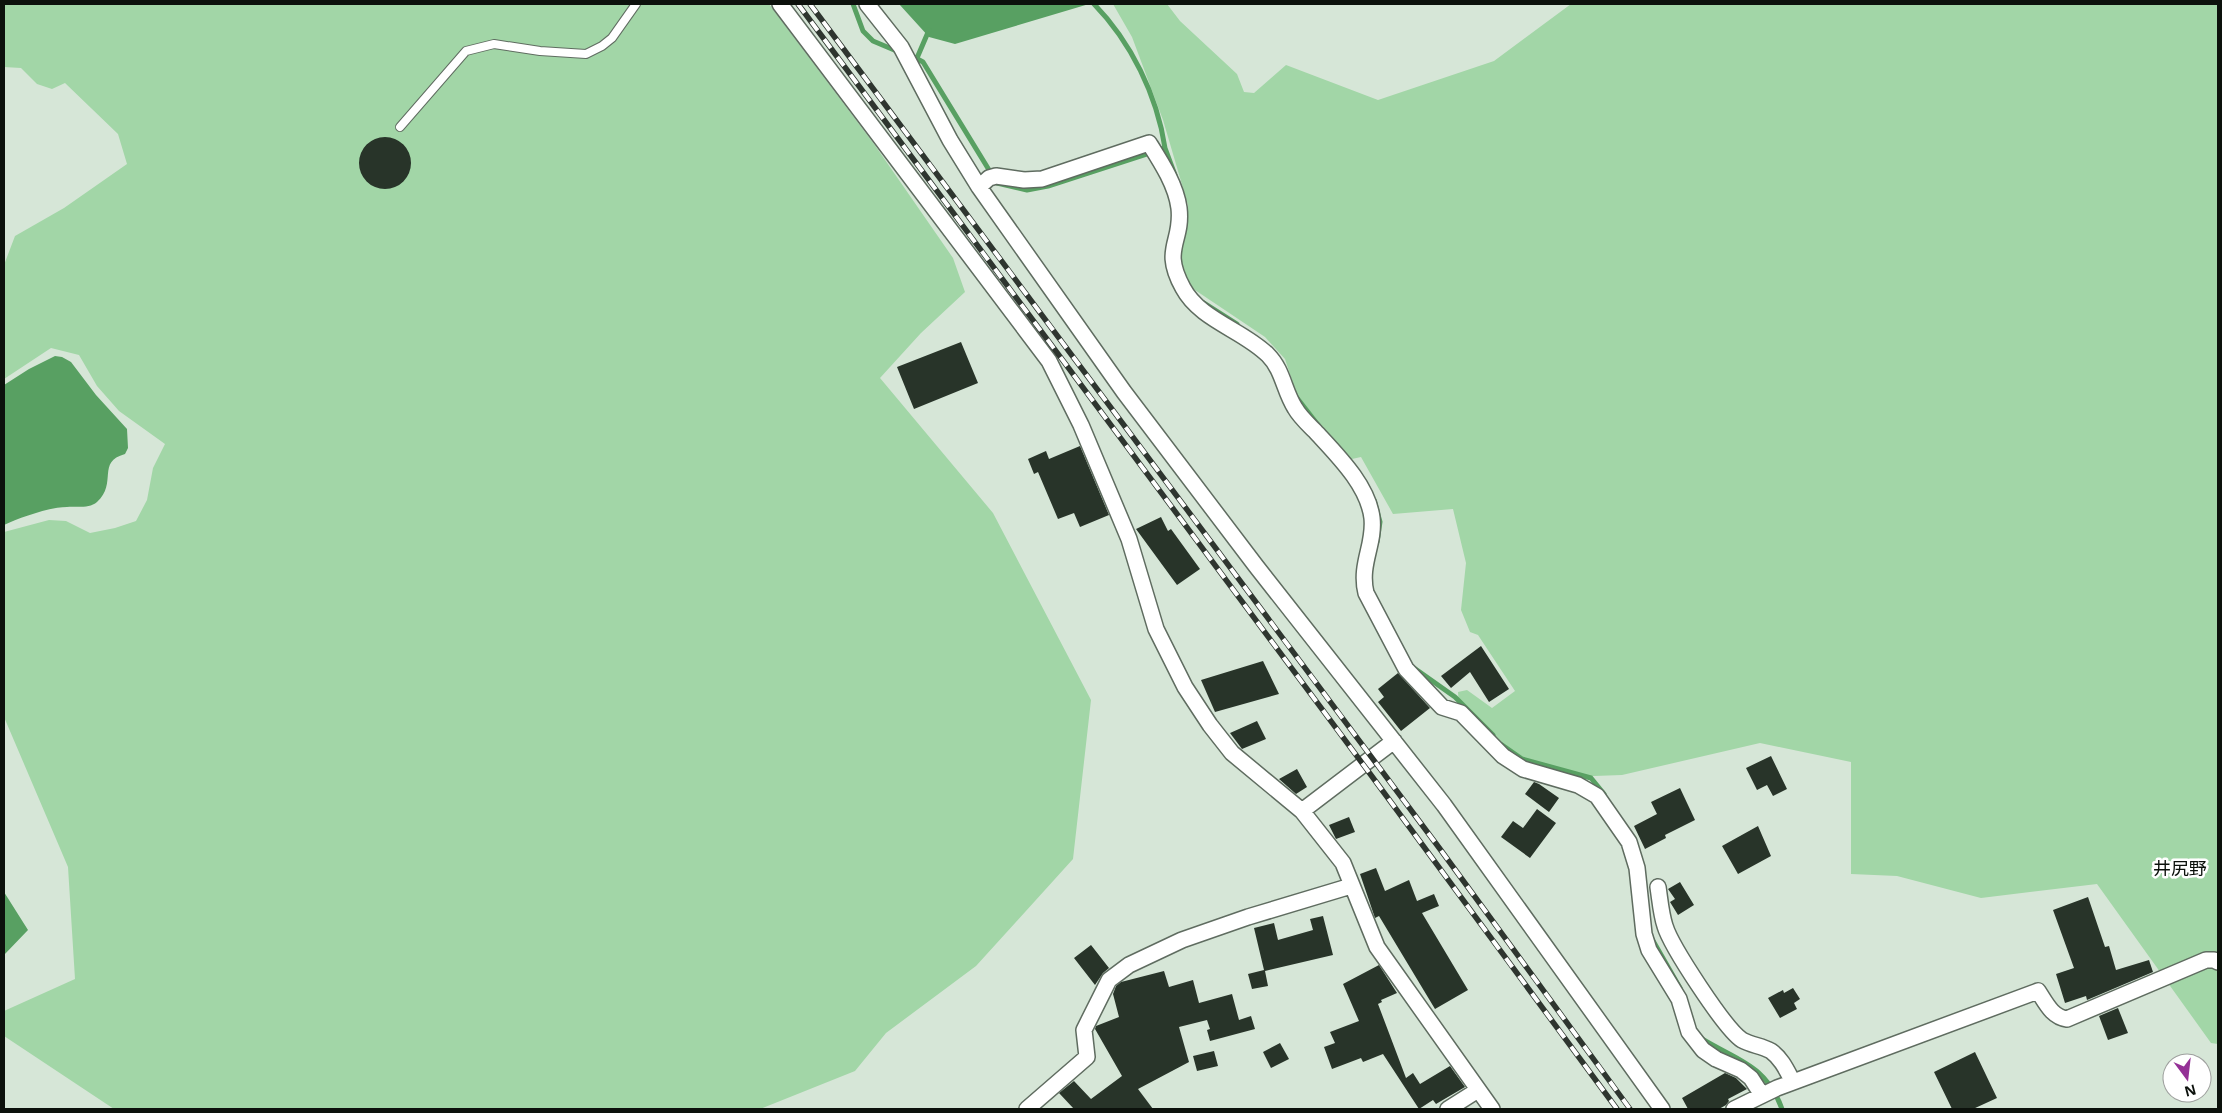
<svg xmlns="http://www.w3.org/2000/svg" width="2222" height="1113" font-family="'Open Sans','Noto Sans JP',sans-serif">
  <style>
    .green { fill: #a2d6a7 }
    .water { fill: #58a062 }
    .lines { fill: none; stroke-linecap: round; stroke-linejoin: round }
    .stream { stroke: #58a062; stroke-width: 5 }
    .building { fill: #283429 }
    .service-casing { stroke: #5f6c60; stroke-width: 10 }
    .minor-casing { stroke: #5f6c60; stroke-width: 18 }
    .service { stroke: #fff; stroke-width: 8 }
    .minor { stroke: #fff; stroke-width: 15 }
    .rail-casing { stroke: #2e352f; stroke-width: 5.5 }
    .rail { stroke: #fff; stroke-width: 4; stroke-dasharray: 11; stroke-linecap: butt }
    .labels { text-anchor: middle; dominant-baseline: central; stroke-width: 5; stroke-linejoin: round; paint-order: stroke }
    .quarter-label { font-size: 18px; fill: #0c110c; stroke: #fff }
  </style>
  <rect width="100%" height="100%" fill="#d6e6d7"/>
  <path class="green" d="M 4,4 L 769,4 L 874,144 L 953,258 L 965,292 L 921,333 L 880,378 L 993,513 L 1091,700 L 1073,859 L 976,966 L 886,1033 L 855,1071 L 760,1109 L 114,1109 L 4,1036 L 4,1011 L 75,979 L 68,867 L 4,717 L 4,532 L 49,520 L 66,521 L 90,533 L 115,528 L 136,521 L 147,500 L 153,468 L 165,444 L 119,411 L 97,386 L 79,355 L 51,348 L 4,379 L 4,265 L 15,236 L 64,208 L 127,164 L 118,134 L 65,83 L 52,89 L 37,84 L 21,68 L 4,67 Z
    M 1113,4 L 1167,4 L 1180,21 L 1237,74 L 1244,92 L 1254,93 L 1286,65 L 1378,100 L 1494,61 L 1571,4 L 2218,4 L 2218,1044 L 2211,1043 L 2097,884 L 1981,898 L 1897,876 L 1851,874 L 1851,762 L 1760,743 L 1622,775 L 1566,777 L 1510,757 L 1459,706 L 1458,692 L 1467,690 L 1492,708 L 1515,691 L 1478,635 L 1470,632 L 1461,610 L 1466,563 L 1453,509 L 1393,514 L 1361,457 L 1343,461 L 1300,405 L 1285,359 L 1265,337 L 1192,288 L 1180,264 L 1188,205 L 1163,120 L 1132,37 Z"/>
  <path class="water" d="M 899,4 L 1089,4 L 955,44 L 929,37 Z
    M 55,356 L 62,357 L 71,362 L 96,395 L 127,429 L 128,448 L 125,454 C 96,462 118,483 97,502 C 89,509 76,506 67,507 C 49,507 19,518 4,525 L 4,385 L 29,369 Z
    M 4,892 L 28,930 L 4,955 Z"/>
  <g class="lines">
    <path class="stream" d="M 853,4 L 863,31 L 873,41 L 899,52
      M 1094,4 C 1131,42 1157,95 1165,148
      M 910,55 L 923,62 L 997,183 L 1027,190 L 1048,186 L 1165,148 L 1175,175
      M 917,58 L 929,30
      M 1204,303 L 1237,324
      M 1297,398 L 1318,425
      M 1374,500 L 1380,522 L 1377,542
      M 1414,668 L 1455,697 L 1493,735
      M 1502,745 L 1522,759 L 1591,778 L 1604,794
      M 1652,939 L 1680,988
      M 1702,1039 C 1738,1061 1766,1065 1782,1109"/>
  </g>
  <path class="building" d="M359 163a26 26 0 1 1 52 0a26 26 0 1 1-52 0Z
    M 961,342 L 978,383 L 914,409 L 897,367 Z
    M 1080,446 L 1109,515 L 1080,527 L 1074,513 L 1058,519 L 1038,472 L 1034,474 L 1028,459 L 1046,451 L 1049,459 Z
    M 1161,517 L 1168,531 L 1171,529 L 1200,569 L 1177,585 L 1136,529 Z
    M 1481,646 L 1509,689 L 1489,702 L 1470,672 L 1451,688 L 1441,676 Z
    M 1263,661 L 1279,694 L 1215,712 L 1201,680 Z
    M 1398,673 L 1430,708 L 1401,731 L 1378,702 L 1384,697 L 1378,689 Z
    M 1257,721 L 1266,739 L 1242,749 L 1230,733 Z
    M 1771,756 L 1787,789 L 1773,796 L 1767,785 L 1757,790 L 1746,768 Z
    M 1297,769 L 1307,787 L 1296,794 L 1279,779 Z
    M 1534,782 L 1539,784 L 1559,798 L 1549,812 L 1525,794 Z
    M 1680,788 L 1695,820 L 1665,835 L 1666,838 L 1645,849 L 1634,826 L 1657,814 L 1651,802 Z
    M 1537,809 L 1556,823 L 1530,858 L 1501,837 L 1513,821 L 1523,828 Z
    M 1349,817 L 1355,832 L 1336,839 L 1329,825 Z
    M 1758,826 L 1771,856 L 1738,874 L 1722,846 Z
    M 1376,868 L 1385,891 L 1409,880 L 1417,901 L 1434,894 L 1439,906 L 1422,913 L 1468,990 L 1435,1009 L 1379,916 L 1375,918 L 1360,874 Z
    M 1680,882 L 1694,905 L 1678,915 L 1670,902 L 1675,899 L 1668,889 Z
    M 2088,897 L 2105,947 L 2109,946 L 2116,970 L 2149,960 L 2153,972 L 2087,1000 L 2086,996 L 2065,1003 L 2056,974 L 2074,968 L 2053,910 Z
    M 1323,916 L 1333,955 L 1265,971 L 1268,986 L 1252,989 L 1248,974 L 1264,970 L 1254,928 L 1274,923 L 1278,940 L 1313,930 L 1310,919 Z
    M 1091,945 L 1109,968 L 1103,973 L 1095,985 L 1074,958 Z
    M 1379,965 L 1397,993 L 1381,1000 L 1382,1002 L 1378,1004 L 1406,1078 L 1413,1073 L 1420,1084 L 1450,1066 L 1465,1087 L 1436,1104 L 1433,1100 L 1419,1109 L 1383,1054 L 1363,1062 L 1361,1058 L 1332,1069 L 1324,1047 L 1335,1043 L 1330,1032 L 1359,1021 L 1343,984 Z
    M 1164,971 L 1169,987 L 1193,980 L 1199,1003 L 1232,994 L 1239,1020 L 1251,1016 L 1255,1029 L 1210,1041 L 1207,1030 L 1210,1029 L 1207,1020 L 1179,1027 L 1189,1062 L 1138,1089 L 1153,1109 L 1074,1109 L 1059,1093 L 1074,1081 L 1091,1099 L 1122,1076 L 1095,1029 L 1096,1026 L 1119,1017 L 1113,994 L 1116,986 L 1121,982 Z
    M 1793,988 L 1800,999 L 1794,1003 L 1797,1009 L 1780,1018 L 1768,998 L 1783,990 L 1784,993 Z
    M 2118,1008 L 2128,1033 L 2108,1040 L 2099,1016 Z
    M 1280,1043 L 1289,1059 L 1271,1068 L 1263,1052 Z
    M 1214,1051 L 1218,1066 L 1197,1071 L 1193,1056 Z
    M 1975,1052 L 1997,1098 L 1973,1109 L 1952,1109 L 1934,1072 Z
    M 1725,1073 L 1736,1078 L 1747,1089 L 1728,1099 L 1729,1101 L 1726,1105 L 1719,1109 L 1688,1109 L 1682,1098 Z"/>
  <g class="lines">
    <defs>
      <path id="service" d="M 400,127 L 466,51 L 494,44 L 540,51 L 586,54 L 602,46 L 612,38 L 636,4"/>
      <path id="minor" d="M 780,4 L 1049,361 L 1081,425 L 1129,539 L 1156,629 L 1185,687 L 1210,725 L 1232,753 L 1302,811 L 1343,863 L 1377,947 L 1492,1109
        M 867,4 L 901,47 L 950,140 L 979,187 L 1124,392 L 1256,566 L 1444,805 L 1662,1109
        M 979,187 L 989,178 L 996,176 L 1024,180 L 1042,179 L 1149,143 C 1161,162 1176,185 1179,208 C 1183,243 1161,248 1183,288 C 1200,320 1243,330 1268,355 C 1283,370 1284,391 1295,408 C 1300,417 1308,424 1315,431 C 1337,455 1368,485 1372,518 C 1375,545 1359,564 1366,593 L 1406,669 L 1442,707 L 1461,713 L 1503,756 L 1523,769 L 1578,785 L 1597,796 L 1629,842 L 1637,868 L 1644,934 L 1649,950 L 1679,999 L 1689,1032 L 1703,1050 L 1716,1059 L 1741,1070 L 1751,1078 L 1762,1095
        M 1302,811 L 1394,741
        M 1658,887 C 1660,900 1661,914 1665,926 C 1671,946 1725,1029 1742,1040 C 1751,1045 1762,1046 1771,1051 C 1782,1059 1787,1071 1793,1082
        M 1027,1109 L 1087,1057 L 1084,1030 L 1109,980 L 1129,965 L 1182,940 L 1248,917 L 1351,886
        M 1448,1109 L 1478,1090
        M 1734,1109 L 1777,1088 L 2038,991 C 2046,1003 2052,1017 2067,1019 L 2206,960 L 2214,960 L 2218,962"/>
    </defs>
    <use href="#service" class="service-casing"/>
    <use href="#minor" class="minor-casing"/>
    <use href="#service" class="service"/>
    <use href="#minor" class="minor"/>
    <defs>
      <path id="rail" d="M 798,4 L 1368,771 L 1617,1109
        M 810,4 L 1440,849 L 1630,1109"/>
    </defs>
    <use href="#rail" class="rail-casing"/>
    <use href="#rail" class="rail"/>
  </g>
  <g class="labels">
    <g class="quarter-label">
      <text x="2180" y="868">井尻野</text>
    </g>
  </g>
  <rect width="2222" height="1113" fill="none" stroke="#0c110c" stroke-width="10"/>
  <g transform="translate(2187 1078) rotate(165)"><circle r="24" fill="#ffffff" stroke="#9ea09e"/>
  <path d="M0-4L9 19L0 12L-9 19Z" fill="#943096"/>
  <text y="-8" font-size="14" font-weight="bold" text-anchor="middle" fill="#0c110c">N</text>
  </g>
</svg>
